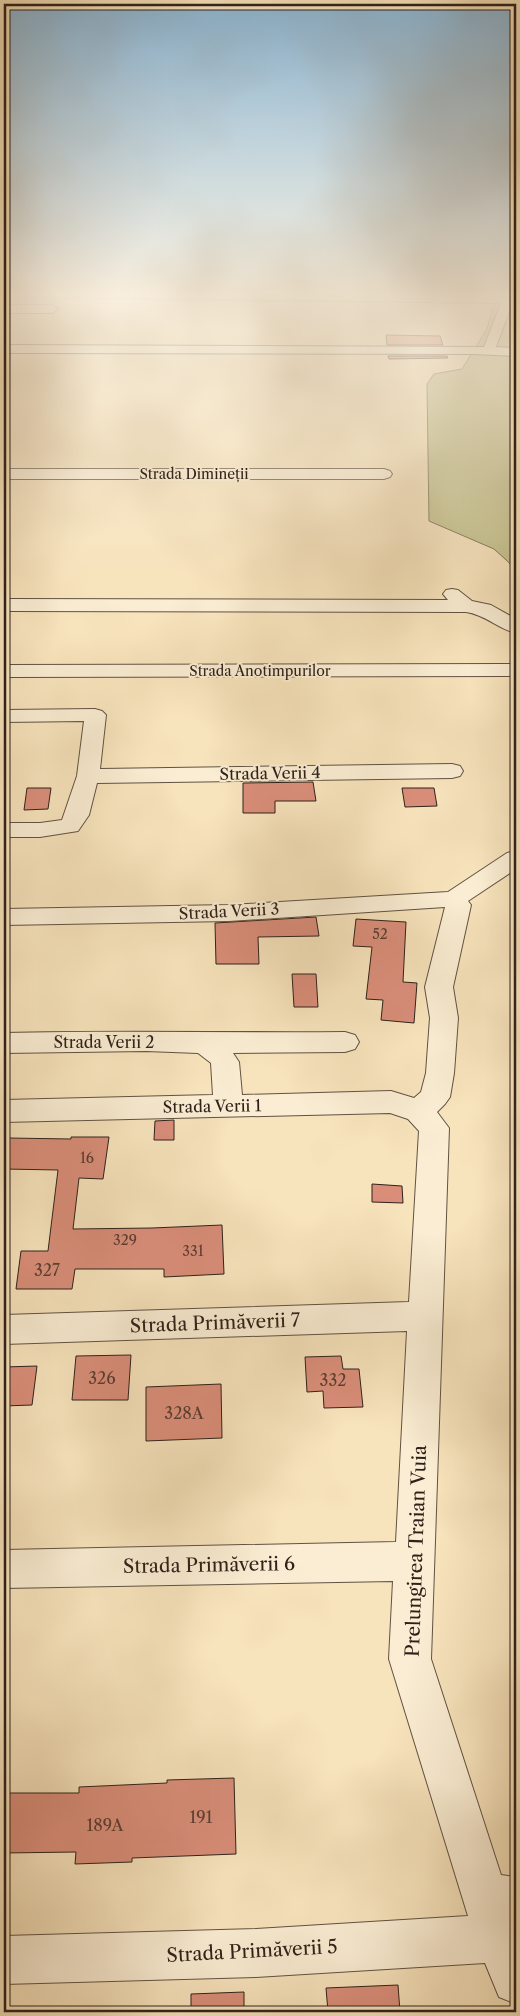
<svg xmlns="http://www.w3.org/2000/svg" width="520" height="2016" font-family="'Libre Caslon Text',serif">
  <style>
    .green { fill: #c4c18c; stroke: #7a7153 }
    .building { fill: #da8e7a; stroke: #2f211a }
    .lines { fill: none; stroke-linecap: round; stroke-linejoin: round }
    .street-casing { stroke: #615242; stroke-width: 2 }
    .street { fill: #faedd3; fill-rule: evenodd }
    .labels { text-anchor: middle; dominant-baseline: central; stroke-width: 4; stroke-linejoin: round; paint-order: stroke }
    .far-street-label { font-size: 14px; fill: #2f211a; stroke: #faedd3 }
    .number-label { font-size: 14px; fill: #5a3c32 }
    .street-label { font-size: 16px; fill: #2f211a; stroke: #faedd3 }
    .near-number-label { font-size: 16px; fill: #5a3c32 }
    .near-street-label { font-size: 19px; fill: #2f211a; stroke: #faedd3 }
  </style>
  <rect width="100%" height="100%" fill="#f7e3bc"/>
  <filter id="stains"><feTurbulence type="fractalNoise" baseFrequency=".004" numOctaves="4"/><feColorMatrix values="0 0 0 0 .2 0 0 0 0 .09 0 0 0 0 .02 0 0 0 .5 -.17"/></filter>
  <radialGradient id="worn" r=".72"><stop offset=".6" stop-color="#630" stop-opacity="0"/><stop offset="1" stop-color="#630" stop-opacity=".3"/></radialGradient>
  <path class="green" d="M 506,294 L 516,294 L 516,569 L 494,549 L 429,521 L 427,384 L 434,374 L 462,369 L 487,329 L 493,306 Z"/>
  <path class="building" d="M 386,335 L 440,336 L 443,345 L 387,345 Z
    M 388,356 L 447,356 L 448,358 L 389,359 Z
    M 313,782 L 316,801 L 275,801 L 275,813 L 243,813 L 243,783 Z
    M 27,788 L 51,788 L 48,809 L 24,810 Z
    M 402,788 L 434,788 L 437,806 L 405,807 Z
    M 316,917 L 319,936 L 258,937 L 259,964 L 216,964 L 215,923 Z
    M 356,919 L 406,922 L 403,982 L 417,983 L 414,1023 L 381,1020 L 383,1000 L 366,999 L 372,947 L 353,946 Z
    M 292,974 L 316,974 L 318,1007 L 294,1007 Z
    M 174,1120 L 174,1140 L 154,1140 L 155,1121 Z
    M 71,1137 L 109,1137 L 103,1179 L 79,1178 L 73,1229 L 152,1228 L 222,1225 L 224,1274 L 164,1277 L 164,1269 L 75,1269 L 72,1289 L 16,1289 L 21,1251 L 48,1251 L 58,1170 L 4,1169 L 9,1138 L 71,1139 Z
    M 372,1184 L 402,1186 L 403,1203 L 372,1202 Z
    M 131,1355 L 128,1400 L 72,1400 L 76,1356 Z
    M 341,1356 L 343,1369 L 359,1369 L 363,1407 L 324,1408 L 323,1391 L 307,1392 L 305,1357 Z
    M 37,1366 L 32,1405 L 4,1406 L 4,1367 Z
    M 221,1384 L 222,1438 L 146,1441 L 146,1387 Z
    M 234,1778 L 236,1854 L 132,1858 L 132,1862 L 75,1864 L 76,1852 L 4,1853 L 4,1793 L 79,1793 L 79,1787 L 167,1783 L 167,1780 Z
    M 398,1985 L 400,2012 L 328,2012 L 326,1988 Z
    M 244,1992 L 244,2012 L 191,2012 L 191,1994 Z"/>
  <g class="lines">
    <defs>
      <path id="street" d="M 21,294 L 500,294 L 513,301 L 496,347 L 516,348 L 516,356 L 474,354 L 4,353 L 4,345 L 484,347 L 501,303 L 27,297 Z
        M 4,305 L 52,305 L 58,309 L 52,313 L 4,313 Z
        M 4,469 L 384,469 L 390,471 L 392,474 L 390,477 L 384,479 L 4,479 Z
        M 452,589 L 458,590 L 472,601 L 491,605 L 516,619 L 516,633 C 498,629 486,615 466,612 L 4,611 L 4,599 L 448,600 L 443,594 L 446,590 Z
        M 516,664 L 516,676 L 4,677 L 4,665 Z
        M 95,709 L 102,711 L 106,715 L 100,769 L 452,764 L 460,766 L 463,771 L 460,776 L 452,778 L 97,783 L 89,815 L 78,831 L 40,837 L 4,837 L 4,823 L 40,823 L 62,820 L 77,776 L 84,721 L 4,722 L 4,710 Z
        M 516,851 L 516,869 L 468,901 L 471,905 L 453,987 L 458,1018 L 454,1073 L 450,1097 L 445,1104 L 437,1112 L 449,1128 L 431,1659 L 501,1875 L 516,1877 L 516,2004 L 499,1997 L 485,1963 L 256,1977 L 4,1984 L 4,1936 L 256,1929 L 468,1916 L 389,1659 L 393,1581 L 4,1588 L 4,1550 L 396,1542 L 407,1331 L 4,1344 L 4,1315 L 409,1302 L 419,1131 L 408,1119 L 390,1113 L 4,1122 L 4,1100 L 213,1095 L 211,1063 L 198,1053 L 146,1051 L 4,1053 L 4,1033 C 117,1030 231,1033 345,1032 L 355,1035 L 359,1042 L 355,1049 L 345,1052 L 233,1053 L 239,1062 L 242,1095 L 391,1091 L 414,1098 L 421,1092 L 426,1073 L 430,1018 L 425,987 L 445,907 L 229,921 L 4,925 L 4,909 L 229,905 L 448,892 L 507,853 Z"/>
    </defs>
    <use href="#street" class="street-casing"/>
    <use href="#street" class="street"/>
  </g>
  <linearGradient id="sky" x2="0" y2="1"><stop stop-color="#8bb7d6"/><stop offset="0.51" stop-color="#fbf2e1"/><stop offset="1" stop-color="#fbf2e1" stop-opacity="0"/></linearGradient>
  <rect width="520" height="577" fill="url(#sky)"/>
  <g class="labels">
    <g class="far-street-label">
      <text x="194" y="474">Strada Dimineții</text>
      <text x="260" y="671">Strada Anotimpurilor</text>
    </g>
    <g class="number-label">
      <text x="380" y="934">52</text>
      <text x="87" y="1158">16</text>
      <text x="125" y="1240">329</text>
      <text x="193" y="1251">331</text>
    </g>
    <g class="street-label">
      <text transform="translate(270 773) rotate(-1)">Strada Verii 4</text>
      <text transform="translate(229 911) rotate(-3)">Strada Verii 3</text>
      <text x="104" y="1042">Strada Verii 2</text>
      <text transform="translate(212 1106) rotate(-1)">Strada Verii 1</text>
    </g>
    <g class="near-number-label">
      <text x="47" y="1270">327</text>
      <text x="102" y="1378">326</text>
      <text x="333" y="1380">332</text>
      <text x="184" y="1413">328A</text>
      <text x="201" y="1817">191</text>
      <text x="105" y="1825">189A</text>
    </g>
    <g class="near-street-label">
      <text transform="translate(215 1323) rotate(-2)">Strada Primăverii 7</text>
      <text transform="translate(416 1551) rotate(-88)">Prelungirea Traian Vuia</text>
      <text transform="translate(209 1565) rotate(-1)">Strada Primăverii 6</text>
      <text transform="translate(252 1951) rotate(-3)">Strada Primăverii 5</text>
    </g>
  </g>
  <rect width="520" height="2016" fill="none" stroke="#f7e3bc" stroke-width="20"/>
  <rect x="5" y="5" width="510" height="2006" fill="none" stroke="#2f211a" stroke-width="2.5"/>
  <rect x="10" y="10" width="500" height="1996" fill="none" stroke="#2f211a"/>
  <rect width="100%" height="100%" filter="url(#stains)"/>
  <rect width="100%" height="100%" fill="url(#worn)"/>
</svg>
